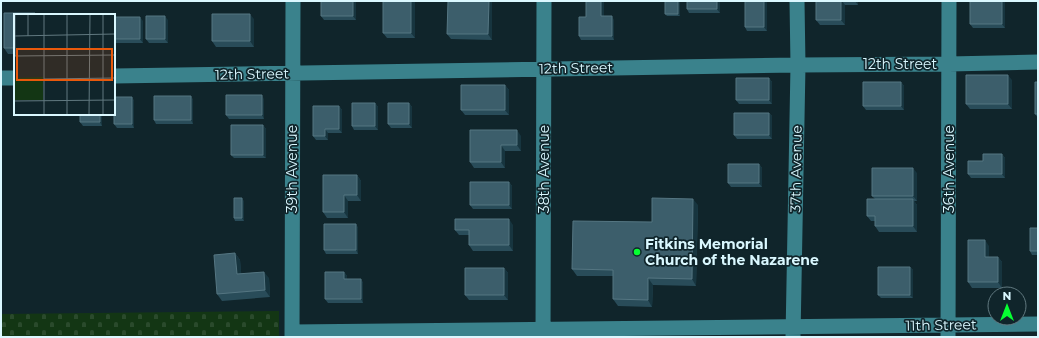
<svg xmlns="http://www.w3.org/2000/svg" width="1039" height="338" font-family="Montserrat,sans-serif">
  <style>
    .cemetery { fill: url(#cemetery-stones) }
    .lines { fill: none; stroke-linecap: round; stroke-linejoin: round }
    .minor { stroke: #3a828c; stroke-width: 15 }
    .wall { fill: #294c59 }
    .shaded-wall { fill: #17353f }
    .building { fill: #3c5e6b; stroke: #557682 }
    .poi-dot { fill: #06ff32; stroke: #10252b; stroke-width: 1.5 }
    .labels { text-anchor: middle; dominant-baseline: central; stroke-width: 3.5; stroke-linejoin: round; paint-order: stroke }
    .street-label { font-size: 14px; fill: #daf8ff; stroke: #10252b }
    .poi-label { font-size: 14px; font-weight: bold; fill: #daf8ff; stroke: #10252b; text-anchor: start }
    .inset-road { fill: none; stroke: #617980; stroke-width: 1 }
    .view { fill: #e8590c; fill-opacity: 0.15; stroke: #e8590c; stroke-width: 2 }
    .inset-edge { fill: none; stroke: #daf8ff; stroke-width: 2 }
  </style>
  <defs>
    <pattern id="cemetery-stones" width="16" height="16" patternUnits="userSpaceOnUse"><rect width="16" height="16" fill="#133614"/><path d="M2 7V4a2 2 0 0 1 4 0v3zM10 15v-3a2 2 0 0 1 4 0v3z" fill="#2a4a2c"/></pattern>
  </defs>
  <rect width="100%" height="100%" fill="#10252b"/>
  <path class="cemetery" d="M 279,311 L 279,337 L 1,337 L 1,314 Z"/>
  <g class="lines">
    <path class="minor" d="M 114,76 L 798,65 L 949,64 L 1038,62
      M 1,78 L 15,78
      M 292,332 L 1038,324
      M 292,337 L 293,1
      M 543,337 L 544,1
      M 793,337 L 798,65 L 797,1
      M 948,337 L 949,1"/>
  </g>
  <path class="wall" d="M 356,1 L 356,20 L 324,20 L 321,16 Z
    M 415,1 L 415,38 L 387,38 L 383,33 Z
    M 448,1 L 492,1 L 492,40 L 451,39 L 447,34 Z
    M 586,1 L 602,1 L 604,3 L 604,16 L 614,20 L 614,40 L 581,40 L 579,36 L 586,17 Z
    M 680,1 L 680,16 L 667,16 L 665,14 Z
    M 720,1 L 720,13 L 689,13 L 687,9 Z
    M 767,1 L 767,31 L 747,31 L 745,27 Z
    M 816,1 L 858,1 L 858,5 L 845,5 L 845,25 L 820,25 L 816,20 Z
    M 1005,1 L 1005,28 L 973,28 L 970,24 Z
    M 4,13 L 35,13 L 36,15 L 15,15 L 15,54 L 8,54 L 4,48 Z
    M 114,17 L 143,21 L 143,43 L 114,43 Z
    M 254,19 L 254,47 L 216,47 L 212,41 Z
    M 168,20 L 168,43 L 149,43 L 146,39 Z
    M 769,78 L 772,82 L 772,104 L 739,104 L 736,100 Z
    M 1012,80 L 1012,109 L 970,109 L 966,104 Z
    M 901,82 L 904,86 L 904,110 L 866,110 L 863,106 Z
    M 1038,82 L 1038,118 L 1035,114 Z
    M 505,85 L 509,90 L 509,115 L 465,115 L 461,110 Z
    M 191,96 L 193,100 L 193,124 L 156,124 L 154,120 Z
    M 132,97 L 134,101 L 134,128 L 117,128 L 114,124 Z
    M 264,99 L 264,119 L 229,119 L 226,115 Z
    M 375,103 L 378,107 L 378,130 L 354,130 L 352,126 Z
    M 409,103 L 412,107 L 412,128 L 391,128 L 388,124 Z
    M 339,106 L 342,110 L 342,133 L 328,133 L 328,140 L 316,140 L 313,136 Z
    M 769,113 L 772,116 L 772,139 L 737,139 L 734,135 Z
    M 102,114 L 102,126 L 83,126 L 80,122 Z
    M 263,125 L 266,129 L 266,158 L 234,158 L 231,155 Z
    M 470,130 L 521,136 L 521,151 L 505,151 L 505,168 L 474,168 L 470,162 Z
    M 1002,154 L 1005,158 L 1005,178 L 971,178 L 968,174 L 983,161 Z
    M 759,164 L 762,168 L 762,187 L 731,187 L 728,183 Z
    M 917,173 L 917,201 L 914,201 L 917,205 L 917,232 L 879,232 L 875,226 L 875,221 L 871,221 L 867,216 L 875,199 L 872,196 Z
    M 357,175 L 361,181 L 361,201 L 348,201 L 348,218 L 327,218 L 323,212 Z
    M 509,182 L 512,186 L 512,209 L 473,209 L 470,205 Z
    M 244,201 L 244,221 L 235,221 L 234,218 Z
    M 698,205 L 696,286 L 653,285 L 652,307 L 618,306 L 613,299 L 613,276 L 577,276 L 572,269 L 652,222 Z
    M 356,224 L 358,228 L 358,254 L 326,254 L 324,250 Z
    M 513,225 L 513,251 L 473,251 L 469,245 L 469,235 L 459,235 L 455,230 Z
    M 1038,228 L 1038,255 L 1032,255 L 1030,251 Z
    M 989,246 L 989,257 L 998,257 L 1002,262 L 1002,288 L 972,288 L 968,282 Z
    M 235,253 L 240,260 L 241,274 L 269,278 L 270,297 L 222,301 L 217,294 Z
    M 910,267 L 913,270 L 913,298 L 881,298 L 878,295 Z
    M 504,268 L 508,273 L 508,300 L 469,300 L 465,295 Z
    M 344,272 L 347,276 L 347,279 L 361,279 L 363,283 L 363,303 L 328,303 L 325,299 Z"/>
  <path class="shaded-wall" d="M 353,1 L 356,1 L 356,20 L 353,16 Z
    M 411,1 L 415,1 L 415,38 L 411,33 Z
    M 489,1 L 492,1 L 492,40 L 488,34 Z
    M 601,1 L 602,1 L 604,3 L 604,20 L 601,16 Z
    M 678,1 L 680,1 L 680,16 L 678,14 Z
    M 717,1 L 720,1 L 720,13 L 717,9 Z
    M 764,1 L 767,1 L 767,31 L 764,27 Z
    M 841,1 L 842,1 L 845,5 L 845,25 L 841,20 Z
    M 855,1 L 858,1 L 858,5 Z
    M 1002,1 L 1005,1 L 1005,28 L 1002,24 Z
    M 250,14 L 254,19 L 254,47 L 250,41 Z
    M 165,16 L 168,20 L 168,43 L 165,39 Z
    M 612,16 L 614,20 L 614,40 L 612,36 Z
    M 140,17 L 143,21 L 143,43 L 140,39 Z
    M 1008,75 L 1012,80 L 1012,109 L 1008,104 Z
    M 769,78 L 772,82 L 772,104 L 769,100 Z
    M 901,82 L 904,86 L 904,110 L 901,106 Z
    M 505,85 L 509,90 L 509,115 L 505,110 Z
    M 262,95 L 264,99 L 264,119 L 262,115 Z
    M 191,96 L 193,100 L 193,124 L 191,120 Z
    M 132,97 L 134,101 L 134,128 L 132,124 Z
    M 375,103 L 378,107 L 378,130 L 375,126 Z
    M 409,103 L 412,107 L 412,128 L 409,124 Z
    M 339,106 L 342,110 L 342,133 L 339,129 Z
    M 769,113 L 772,116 L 772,139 L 769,135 Z
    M 100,114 L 102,114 L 102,126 L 100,122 Z
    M 263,125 L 266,129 L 266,158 L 263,155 Z
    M 325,129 L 328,133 L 328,140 L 325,136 Z
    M 517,130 L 521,136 L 521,151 L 517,145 Z
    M 501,145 L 505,151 L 505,168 L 501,162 Z
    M 1002,154 L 1005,158 L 1005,178 L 1002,174 Z
    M 759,164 L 762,168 L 762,187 L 759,183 Z
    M 913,168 L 917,173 L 917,201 L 913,196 Z
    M 357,175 L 361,181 L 361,201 L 357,195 Z
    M 509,182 L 512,186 L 512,209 L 509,205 Z
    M 344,195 L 348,201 L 348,218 L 344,212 Z
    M 242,198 L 244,201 L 244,221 L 242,218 Z
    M 693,199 L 698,205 L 696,286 L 692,279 Z
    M 913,199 L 917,205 L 917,232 L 913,226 Z
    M 509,219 L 513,225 L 513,251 L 509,245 Z
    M 356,224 L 358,228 L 358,254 L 356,250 Z
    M 985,240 L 989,246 L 989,262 L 985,257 Z
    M 235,253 L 240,260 L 242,281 L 237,274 Z
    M 998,257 L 1002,262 L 1002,288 L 998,282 Z
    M 910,267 L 913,270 L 913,298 L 910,295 Z
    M 504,268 L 508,273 L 508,300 L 504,295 Z
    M 264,272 L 269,278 L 270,297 L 265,290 Z
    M 344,272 L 347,276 L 347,283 L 344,279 Z
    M 648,278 L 653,285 L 652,307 L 648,300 Z
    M 361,279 L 363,283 L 363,303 L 361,299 Z"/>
  <path class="building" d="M 321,1 L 353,1 L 353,16 L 321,16 Z
    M 383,1 L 411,1 L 411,33 L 383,33 Z
    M 448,1 L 489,1 L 488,34 L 447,34 Z
    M 586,1 L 601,1 L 601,16 L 612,16 L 612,36 L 579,36 L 579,17 L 586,17 Z
    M 665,1 L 678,1 L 678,14 L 665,14 Z
    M 687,1 L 717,1 L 717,9 L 687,9 Z
    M 745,1 L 764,1 L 764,27 L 745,27 Z
    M 816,1 L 841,1 L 841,20 L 816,20 Z
    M 970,1 L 1002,1 L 1002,24 L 970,24 Z
    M 4,13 L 35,13 L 35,15 L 15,15 L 15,48 L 4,48 Z
    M 212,14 L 250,14 L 250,41 L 212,41 Z
    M 146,16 L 165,16 L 165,39 L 146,39 Z
    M 114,17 L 140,17 L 140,39 L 114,39 Z
    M 966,75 L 1008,75 L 1008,104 L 966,104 Z
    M 736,78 L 769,78 L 769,100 L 736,100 Z
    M 863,82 L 901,82 L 901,106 L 863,106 Z
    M 1035,82 L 1038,82 L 1038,114 L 1035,114 Z
    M 461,85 L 505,85 L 505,110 L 461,110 Z
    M 226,95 L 262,95 L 262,115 L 226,115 Z
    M 154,96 L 191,96 L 191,120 L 154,120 Z
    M 114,97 L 132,97 L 132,124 L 114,124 Z
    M 352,103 L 375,103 L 375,126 L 352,126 Z
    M 388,103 L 409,103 L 409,124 L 388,124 Z
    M 313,106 L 339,106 L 339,129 L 325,129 L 325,136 L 313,136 Z
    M 734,113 L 769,113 L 769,135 L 734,135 Z
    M 80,114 L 100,114 L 100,122 L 80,122 Z
    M 231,125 L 263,125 L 263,155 L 231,155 Z
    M 470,130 L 517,130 L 517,145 L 501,145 L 501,162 L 470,162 Z
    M 983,154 L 1002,154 L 1002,174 L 968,174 L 968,161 L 983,161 Z
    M 728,164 L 759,164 L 759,183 L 728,183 Z
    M 872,168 L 913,168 L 913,196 L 872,196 Z
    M 323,175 L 357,175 L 357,195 L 344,195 L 344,212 L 323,212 Z
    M 470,182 L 509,182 L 509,205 L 470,205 Z
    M 234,198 L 242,198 L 242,218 L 234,218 Z
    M 652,198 L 693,199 L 692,279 L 648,278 L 648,300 L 613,299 L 613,270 L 572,269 L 573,221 L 652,222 Z
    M 867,199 L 913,199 L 913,226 L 875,226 L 875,216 L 867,216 Z
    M 455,219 L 509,219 L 509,245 L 469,245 L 469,230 L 455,230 Z
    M 324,224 L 356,224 L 356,250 L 324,250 Z
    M 1030,228 L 1038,228 L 1038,251 L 1030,251 Z
    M 968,240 L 985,240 L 985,257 L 998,257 L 998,282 L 968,282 Z
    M 235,253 L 237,274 L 264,272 L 265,290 L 217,294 L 214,255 Z
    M 878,267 L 910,267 L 910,295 L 878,295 Z
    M 465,268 L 504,268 L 504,295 L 465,295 Z
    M 325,272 L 344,272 L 344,279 L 361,279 L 361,299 L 325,299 Z"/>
  <circle class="poi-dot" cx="637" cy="252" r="4"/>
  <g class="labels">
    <g class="street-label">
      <text x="900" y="64">12th Street</text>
      <text transform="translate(576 68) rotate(-1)">12th Street</text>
      <text transform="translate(252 74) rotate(-1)">12th Street</text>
      <text transform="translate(292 169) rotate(-90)">39th Avenue</text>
      <text transform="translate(544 169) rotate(-90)">38th Avenue</text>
      <text transform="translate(796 169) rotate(-89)">37th Avenue</text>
      <text transform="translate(949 169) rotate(-90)">36th Avenue</text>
      <text transform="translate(941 325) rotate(-1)">11th Street</text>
    </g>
    <g class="poi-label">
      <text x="645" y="244">Fitkins Memorial<tspan x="645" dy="16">Church of the Nazarene</tspan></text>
    </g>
  </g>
  <g transform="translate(14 14)">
    <rect width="101" height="101" fill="#10252b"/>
    <path d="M 29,63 L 29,86 L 0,86 L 0,64 Z" fill="#133614"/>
    <path class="inset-road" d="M 1,0 L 1,42 L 101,41M 14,0 L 14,22M 30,0 L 30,101M 89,0 L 89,101M 0,22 L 101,20M 30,65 L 101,64M 0,87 L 101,86M 53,101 L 53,0M 75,101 L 76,0"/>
    <path class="view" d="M 3,35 L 98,35 L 98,66 L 3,66 Z"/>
    <rect width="101" height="101" class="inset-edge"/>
  </g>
  <rect width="1039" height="338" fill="none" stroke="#daf8ff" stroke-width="4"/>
  <g transform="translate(1007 306)"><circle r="19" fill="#10252b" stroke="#617980"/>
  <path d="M0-3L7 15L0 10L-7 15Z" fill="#06ff32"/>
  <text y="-6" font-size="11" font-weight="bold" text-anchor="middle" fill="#daf8ff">N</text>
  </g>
</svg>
